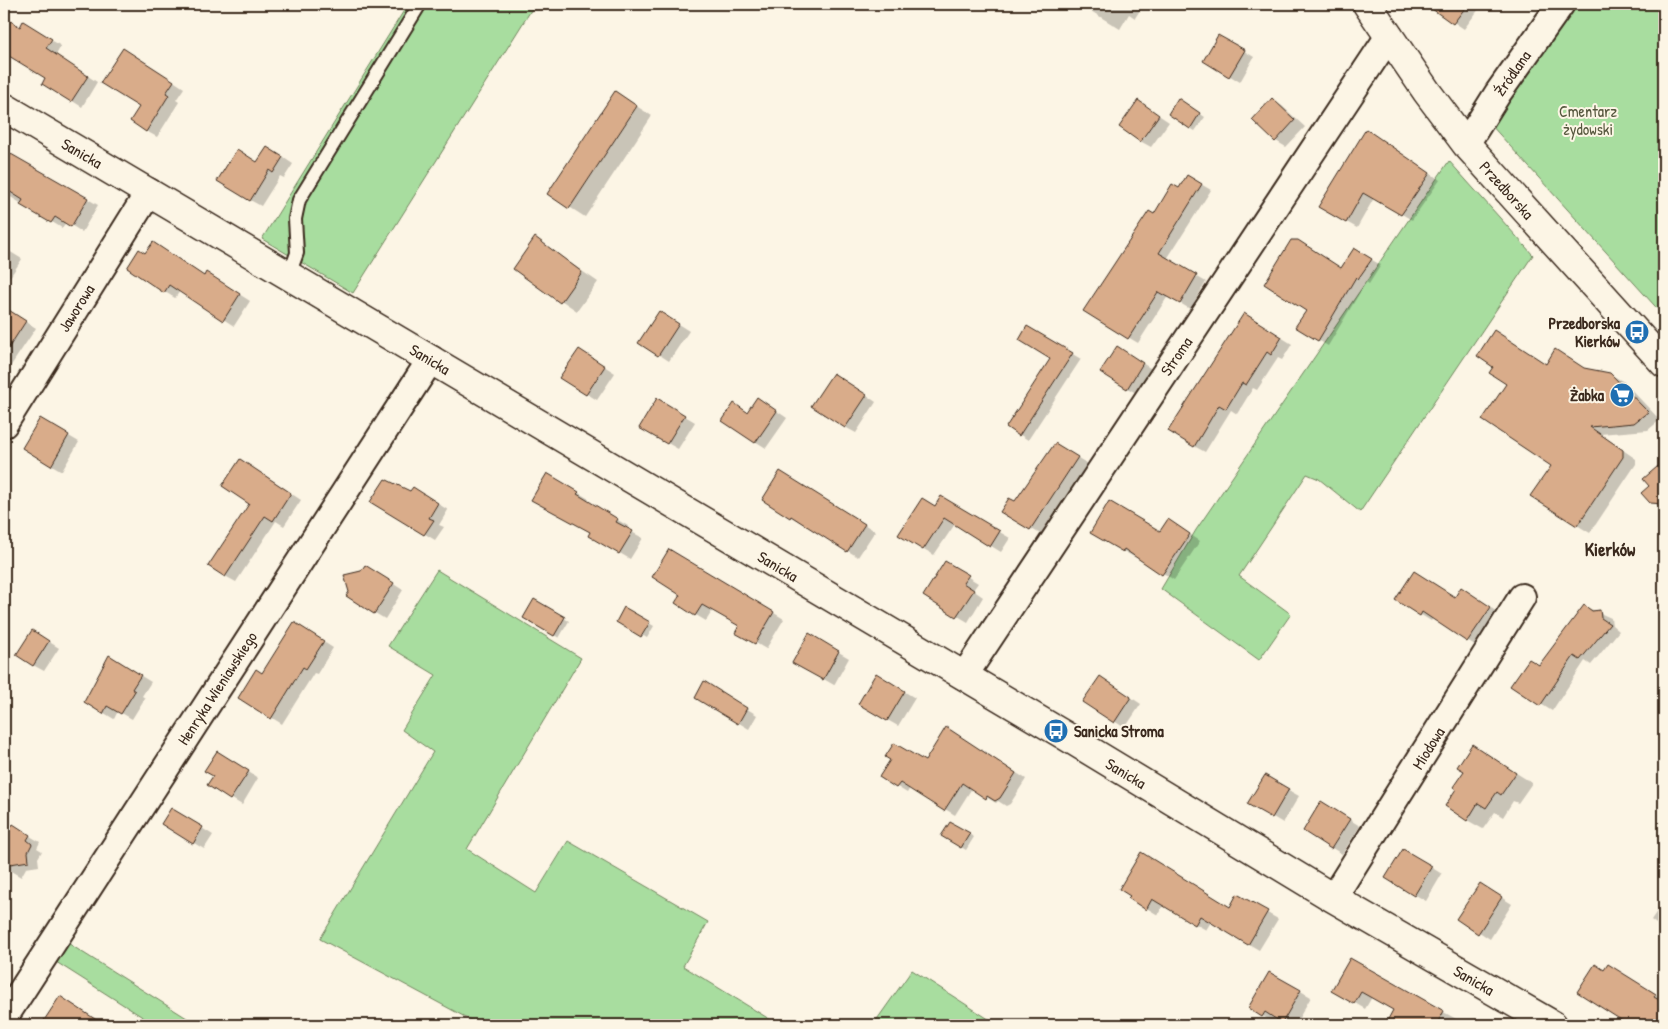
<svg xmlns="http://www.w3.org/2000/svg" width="1668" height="1029" font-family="'Patrick Hand',sans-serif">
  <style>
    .green { fill: #a8dd9f; stroke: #72845e }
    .shadow { fill: #0003 }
    .building { fill: #d9ac8a; stroke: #3b2a1e }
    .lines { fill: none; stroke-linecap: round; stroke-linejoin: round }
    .service-casing { stroke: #3b2a1e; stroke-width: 16 }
    .minor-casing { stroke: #3b2a1e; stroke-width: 30 }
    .tertiary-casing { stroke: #3b2a1e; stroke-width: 31 }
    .primary-casing { stroke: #3b2a1e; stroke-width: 31 }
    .service { stroke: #fcf5e5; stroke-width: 12 }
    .minor { stroke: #fcf5e5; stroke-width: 26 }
    .tertiary { stroke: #fcf5e5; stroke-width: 28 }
    .primary { stroke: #fcf5e5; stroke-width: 28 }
    .labels { text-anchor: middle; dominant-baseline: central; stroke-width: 4; stroke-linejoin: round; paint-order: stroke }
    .street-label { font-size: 16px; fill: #3b2a1e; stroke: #fcf5e5 }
    .park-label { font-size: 16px; fill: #56573e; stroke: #fcf5e5 }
    .poi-label { font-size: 16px; font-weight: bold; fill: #3b2a1e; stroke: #fcf5e5; text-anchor: end }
    .neighbourhood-label { font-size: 18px; font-weight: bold; fill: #3b2a1e; stroke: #fcf5e5 }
  </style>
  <rect width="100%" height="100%" fill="#fcf5e5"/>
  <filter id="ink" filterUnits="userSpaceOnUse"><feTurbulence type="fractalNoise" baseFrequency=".02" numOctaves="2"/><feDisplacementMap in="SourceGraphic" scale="10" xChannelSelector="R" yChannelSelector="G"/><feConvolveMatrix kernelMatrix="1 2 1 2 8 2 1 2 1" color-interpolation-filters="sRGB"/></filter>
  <g filter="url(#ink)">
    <path class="green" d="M 408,4 L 535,4 L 353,293 L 262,239 Z
      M 1578,4 L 1664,4 L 1664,316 L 1490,124 Z
      M 1449,161 L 1533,255 L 1360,512 L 1319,479 L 1307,474 L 1239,576 L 1291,614 L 1259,660 L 1161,589 L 1196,530 Z
      M 437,570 L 581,658 L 467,849 L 536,893 L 568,841 L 708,922 L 683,966 L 779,1025 L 480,1025 L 320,939 L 433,752 L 402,730 L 436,675 L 388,646 Z
      M 66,942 L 198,1025 L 155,1025 L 53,960 Z
      M 912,970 L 998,1025 L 873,1025 Z"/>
    <path class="shadow" d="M 1089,4 L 1144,4 L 1135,18 L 1129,14 L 1120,29 L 1086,8 Z
      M 1427,4 L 1480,4 L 1482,5 L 1464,29 Z
      M 4,18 L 21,29 L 24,23 L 61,46 L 56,55 L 97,82 L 82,107 L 44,83 L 47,78 L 10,55 L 7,60 L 4,58 Z
      M 1219,36 L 1254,57 L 1240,82 L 1204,60 Z
      M 134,55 L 184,88 L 176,100 L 179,102 L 157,137 L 146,131 Z
      M 616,93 L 652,116 L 585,217 L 549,194 Z
      M 1272,100 L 1282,106 L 1305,127 L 1286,147 L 1276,141 Z
      M 1139,102 L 1169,122 L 1151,147 L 1140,141 Z
      M 1184,103 L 1205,117 L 1195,131 L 1190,128 Z
      M 1377,137 L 1440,180 L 1412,220 L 1374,198 L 1357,228 L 1320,207 Z
      M 278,154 L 293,164 L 284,178 L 280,176 L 261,206 L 250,200 L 258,163 Z
      M 12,155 L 98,205 L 82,232 L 66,222 L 62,228 L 4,193 L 4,169 Z
      M 1187,176 L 1211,190 L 1167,259 L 1206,282 L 1190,309 L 1168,296 L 1138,343 L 1084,311 L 1155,216 L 1179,190 Z
      M 535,239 L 598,282 L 577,311 L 514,268 Z
      M 4,248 L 22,259 L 10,277 L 4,274 Z
      M 1354,250 L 1381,265 L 1369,284 L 1366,282 L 1328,346 L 1297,327 Z
      M 146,255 L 217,280 L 250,301 L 234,326 L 180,291 L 175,298 L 165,292 Z
      M 4,308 L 36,328 L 6,373 L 12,377 L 4,390 Z
      M 670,319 L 689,331 L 669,361 L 640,342 Z
      M 1255,321 L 1292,344 L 1282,360 L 1278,358 L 1257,390 L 1253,388 L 1237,414 L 1231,410 L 1205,452 L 1194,446 Z
      M 1028,328 L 1081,359 L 1028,440 L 1008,427 L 1052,358 Z
      M 1128,354 L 1153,370 L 1138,394 L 1127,388 Z
      M 590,357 L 615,373 L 597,400 L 561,378 Z
      M 1547,365 L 1610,374 L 1624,382 L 1660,420 L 1648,430 L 1600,434 L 1636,459 L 1636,464 L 1590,533 L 1577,525 L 1552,466 Z
      M 844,380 L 876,402 L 856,433 L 845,427 Z
      M 658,400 L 695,422 L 678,449 L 641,428 Z
      M 768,405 L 787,418 L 766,448 L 723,421 Z
      M 40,419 L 79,442 L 62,471 L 23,448 Z
      M 1055,444 L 1088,464 L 1042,535 L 1002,512 L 1015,503 Z
      M 1664,463 L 1664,508 L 1651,502 L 1651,486 L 1645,479 Z
      M 251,467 L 301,500 L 284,526 L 276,521 L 236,582 L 225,576 L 251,504 Z
      M 548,475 L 589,499 L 587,502 L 628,526 L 626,529 L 643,538 L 630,559 L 590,536 L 592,532 Z
      M 791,479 L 875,531 L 858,557 L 763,500 Z
      M 411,492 L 424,495 L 448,510 L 439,525 L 444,527 L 435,540 L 372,502 Z
      M 941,498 L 1010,538 L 1001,552 L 955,524 L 934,555 L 900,535 L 936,507 Z
      M 1179,527 L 1200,541 L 1174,580 L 1135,555 L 1134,557 L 1092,533 L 1161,533 Z
      M 670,551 L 784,619 L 766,649 L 737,632 L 740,626 L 713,610 L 706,621 L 676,603 L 681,594 Z
      M 945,563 L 978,583 L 973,590 L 983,597 L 968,622 L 924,596 Z
      M 376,573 L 403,590 L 385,619 L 375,613 Z
      M 1472,595 L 1500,614 L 1478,647 L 1433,618 L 1431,621 L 1397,600 L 1456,598 Z
      M 534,601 L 569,621 L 559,638 L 525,617 Z
      M 1584,606 L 1611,618 L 1612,625 L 1619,631 L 1591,665 L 1585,661 L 1552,711 L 1512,686 L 1539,666 Z
      M 625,609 L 654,626 L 647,638 L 618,621 Z
      M 305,630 L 333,648 L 317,674 L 314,673 L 282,724 L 240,698 Z
      M 809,635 L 849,658 L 834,685 L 794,662 Z
      M 43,638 L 59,648 L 44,671 L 33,665 Z
      M 110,657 L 151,682 L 142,696 L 145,698 L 132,719 L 118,711 L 114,719 L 86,702 Z
      M 877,675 L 915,698 L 898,726 L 859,704 Z
      M 1111,684 L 1141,704 L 1125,728 L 1084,702 Z
      M 715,689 L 757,715 L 749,729 L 696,697 Z
      M 957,735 L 1026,779 L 1010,804 L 1006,806 L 998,801 L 996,803 L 972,788 L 955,815 L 910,788 L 907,793 L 881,777 L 925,763 Z
      M 1488,755 L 1532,783 L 1518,803 L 1513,801 L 1503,817 L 1495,812 L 1483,829 L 1467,820 Z
      M 228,759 L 258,778 L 242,805 L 209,785 Z
      M 1265,777 L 1299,796 L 1283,823 L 1249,803 Z
      M 171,809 L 213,835 L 204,849 L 162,824 Z
      M 1332,809 L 1360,826 L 1342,854 L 1304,831 Z
      M 950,824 L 974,837 L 966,850 L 942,836 Z
      M 13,826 L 40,842 L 37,848 L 42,851 L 38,858 L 39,866 L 26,868 L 21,877 L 4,867 L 4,841 Z
      M 1403,850 L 1442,874 L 1426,901 L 1386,878 Z
      M 1491,891 L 1512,904 L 1490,939 L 1458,918 Z
      M 1131,895 L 1230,908 L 1237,896 L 1278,919 L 1259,950 L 1211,922 L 1206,930 L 1163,905 L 1158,915 L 1130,898 Z
      M 1664,901 L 1664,930 L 1651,920 Z
      M 1605,971 L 1618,971 L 1664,1000 L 1664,1025 L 1632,1025 L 1579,992 Z
      M 1269,973 L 1311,997 L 1295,1025 L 1289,1025 L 1276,1018 L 1273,1022 L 1249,1008 Z
      M 1393,984 L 1467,1025 L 1386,1025 L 1395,1009 L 1372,997 L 1365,1009 L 1333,990 Z
      M 61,998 L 100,1023 L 98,1025 L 43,1025 Z"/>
    <path class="building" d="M 1425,4 L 1468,4 L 1453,24 Z
      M 4,17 L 20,27 L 23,21 L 52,39 L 46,48 L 88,76 L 71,102 L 42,84 L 45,78 L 4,53 Z
      M 1218,35 L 1245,50 L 1229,77 L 1203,61 Z
      M 123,48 L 174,81 L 166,93 L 169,95 L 146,132 L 130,121 L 139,107 L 100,83 Z
      M 615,91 L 637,106 L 569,209 L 547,194 Z
      M 1178,98 L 1200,113 L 1190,129 L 1168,114 Z
      M 1272,98 L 1295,120 L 1275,142 L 1252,120 Z
      M 1138,100 L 1159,115 L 1140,142 L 1119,127 Z
      M 1366,129 L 1430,173 L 1401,215 L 1363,193 L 1346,223 L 1318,207 Z
      M 267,147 L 283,157 L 273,173 L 269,170 L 250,201 L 217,181 L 237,149 L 257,162 Z
      M 11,154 L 88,198 L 71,227 L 55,217 L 51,223 L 20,205 L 23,200 L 4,188 L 4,166 Z
      M 1187,175 L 1202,184 L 1159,253 L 1197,275 L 1180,304 L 1158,292 L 1128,339 L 1083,311 L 1149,211 L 1154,214 L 1172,184 L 1179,188 Z
      M 535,237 L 582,272 L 560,303 L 513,269 Z
      M 1291,240 L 1298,240 L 1341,268 L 1354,248 L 1372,259 L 1358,279 L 1356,277 L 1318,341 L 1295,327 L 1306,311 L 1264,284 Z
      M 153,242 L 204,276 L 206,272 L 240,294 L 223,321 L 169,285 L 164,293 L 127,268 L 139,249 L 145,253 Z
      M 4,307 L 26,321 L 4,355 Z
      M 659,311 L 679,324 L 658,356 L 638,343 Z
      M 1244,313 L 1282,337 L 1271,355 L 1267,352 L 1246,385 L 1242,383 L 1226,409 L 1219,405 L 1194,447 L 1168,431 Z
      M 1027,326 L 1073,353 L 1019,436 L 1006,427 L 1050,359 L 1019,340 Z
      M 1494,330 L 1546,364 L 1555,349 L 1584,368 L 1610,373 L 1648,412 L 1634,423 L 1590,427 L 1623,450 L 1623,457 L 1577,526 L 1530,496 L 1551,466 L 1482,420 L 1506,384 L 1489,373 L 1493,367 L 1477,356 Z
      M 1117,346 L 1143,363 L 1127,389 L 1100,372 Z
      M 579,349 L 605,366 L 586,395 L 559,378 Z
      M 833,373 L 867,395 L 845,428 L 811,406 Z
      M 757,397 L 777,411 L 755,443 L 722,421 L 734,403 L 747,412 Z
      M 657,398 L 685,415 L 667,444 L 639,428 Z
      M 40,418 L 69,435 L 51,466 L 22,448 Z
      M 1055,443 L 1078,457 L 1030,530 L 1000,512 L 1009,498 L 1015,501 Z
      M 240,459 L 291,493 L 273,521 L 265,516 L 225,577 L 208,566 L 249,504 L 222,486 Z
      M 1664,461 L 1664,504 L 1650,503 L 1641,493 L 1649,486 L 1643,479 Z
      M 780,471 L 865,524 L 847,552 L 791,516 L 790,518 L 762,500 Z
      M 547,473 L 579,492 L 577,494 L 618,519 L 616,522 L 633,531 L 619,554 L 588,536 L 590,532 L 531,500 Z
      M 385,479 L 410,491 L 413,487 L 438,503 L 429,518 L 434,520 L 424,535 L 370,502 Z
      M 941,496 L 1000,531 L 990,547 L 944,518 L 923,550 L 898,535 L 922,498 L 935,506 Z
      M 1109,501 L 1160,531 L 1168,519 L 1190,534 L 1162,575 L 1124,549 L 1123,552 L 1090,533 Z
      M 669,549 L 774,612 L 755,644 L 735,633 L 739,626 L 702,605 L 695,616 L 675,603 L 680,595 L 652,577 Z
      M 945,561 L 969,575 L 963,583 L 974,590 L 956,617 L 923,596 Z
      M 365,565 L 394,583 L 374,614 L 346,596 L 349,592 L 344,575 L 361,571 Z
      M 1414,571 L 1455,597 L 1461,587 L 1491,607 L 1467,642 L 1422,612 L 1420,616 L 1395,600 Z
      M 534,599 L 565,617 L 554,636 L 523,618 Z
      M 1584,605 L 1592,611 L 1600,610 L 1601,618 L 1610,624 L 1580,660 L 1574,656 L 1540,706 L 1510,686 L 1529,659 L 1539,665 Z
      M 624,607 L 650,622 L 641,637 L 616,622 Z
      M 294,622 L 324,641 L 306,669 L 303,667 L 271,719 L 238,698 L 256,669 L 262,673 Z
      M 32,630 L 49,641 L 33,666 L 16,655 Z
      M 809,633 L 839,651 L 823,680 L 792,663 Z
      M 109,655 L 141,675 L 132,689 L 135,691 L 121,714 L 107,706 L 103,714 L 84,702 Z
      M 876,673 L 905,691 L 887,721 L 858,704 Z
      M 1100,676 L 1131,697 L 1114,723 L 1082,702 Z
      M 704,681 L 747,708 L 738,724 L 695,698 Z
      M 946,727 L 1016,773 L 1000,798 L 995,801 L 987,796 L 986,799 L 962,783 L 944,811 L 900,783 L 896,788 L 879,777 L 890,760 L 885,757 L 894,743 L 925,761 Z
      M 1472,744 L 1516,773 L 1501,795 L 1497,792 L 1486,808 L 1478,803 L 1467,821 L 1445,806 L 1456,789 L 1453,787 L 1464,771 L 1457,767 Z
      M 217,751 L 249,771 L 230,800 L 207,785 L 213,776 L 204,771 Z
      M 1265,775 L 1289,789 L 1272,818 L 1247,804 Z
      M 1321,801 L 1350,819 L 1331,849 L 1303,831 Z
      M 171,808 L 203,827 L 193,844 L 161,824 Z
      M 950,822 L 970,833 L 961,848 L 941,836 Z
      M 13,824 L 30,835 L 27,840 L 32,844 L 28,852 L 29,861 L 4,865 L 4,839 Z
      M 1403,849 L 1432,866 L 1414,896 L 1385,878 Z
      M 1141,852 L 1230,907 L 1237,894 L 1268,911 L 1248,945 L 1200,916 L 1195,925 L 1152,899 L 1146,910 L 1128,898 L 1130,896 L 1119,889 Z
      M 1480,883 L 1502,897 L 1478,934 L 1456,919 Z
      M 1350,958 L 1444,1011 L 1436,1025 L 1385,1025 L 1393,1010 L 1361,992 L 1354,1004 L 1331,991 Z
      M 1595,964 L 1604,970 L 1608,964 L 1656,994 L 1654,997 L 1664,1003 L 1664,1025 L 1629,1025 L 1577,992 Z
      M 1269,972 L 1301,990 L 1282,1023 L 1265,1012 L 1262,1017 L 1248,1008 Z
      M 60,996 L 104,1025 L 41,1025 Z"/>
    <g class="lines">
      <defs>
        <path id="service" d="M 289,275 L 297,253 L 295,219 L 299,200 L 420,4"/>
        <path id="minor" d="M 1466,144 L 1498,93 L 1561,4
          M 4,424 L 149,192
          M 964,676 L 1389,36
          M 1333,898 L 1522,597
          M 4,1018 L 431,359"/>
        <path id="tertiary" d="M 4,107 L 1064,735 L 1333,898 L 1553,1025"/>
        <path id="primary" d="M 1367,4 L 1427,92 L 1466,144 L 1664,363"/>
      </defs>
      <use href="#service" class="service-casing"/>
      <use href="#minor" class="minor-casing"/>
      <use href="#tertiary" class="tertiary-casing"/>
      <use href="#primary" class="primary-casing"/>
      <use href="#service" class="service"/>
      <use href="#minor" class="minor"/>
      <use href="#tertiary" class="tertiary"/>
      <use href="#primary" class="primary"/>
    </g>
  </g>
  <defs>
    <symbol id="bus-disc" viewBox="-11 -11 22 22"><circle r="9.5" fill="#1f6fb2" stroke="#fcf5e5"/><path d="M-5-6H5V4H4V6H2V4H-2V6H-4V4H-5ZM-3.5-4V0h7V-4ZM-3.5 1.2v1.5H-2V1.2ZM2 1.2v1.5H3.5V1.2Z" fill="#fff"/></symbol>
    <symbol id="supermarket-disc" viewBox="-11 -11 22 22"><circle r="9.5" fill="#1f6fb2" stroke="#fcf5e5"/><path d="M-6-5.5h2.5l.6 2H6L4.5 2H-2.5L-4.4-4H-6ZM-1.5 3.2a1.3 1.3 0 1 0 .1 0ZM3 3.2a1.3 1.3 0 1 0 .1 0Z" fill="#fff"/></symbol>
  </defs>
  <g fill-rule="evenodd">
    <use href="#bus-disc" x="1623" y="318" width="28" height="28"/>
    <use href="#supermarket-disc" x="1608" y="381" width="28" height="28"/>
    <use href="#bus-disc" x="1042" y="717" width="28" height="28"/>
  </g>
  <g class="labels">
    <g class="street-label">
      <text transform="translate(1512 73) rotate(-55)">Źródlana</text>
      <text transform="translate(82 153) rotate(30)">Sanicka</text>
      <text transform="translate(1507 190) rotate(48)">Przedborska</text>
      <text transform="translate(76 308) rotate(-58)">Jaworowa</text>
      <text transform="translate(1176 356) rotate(-56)">Stroma</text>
      <text transform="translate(430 359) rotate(31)">Sanicka</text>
      <text transform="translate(778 566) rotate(31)">Sanicka</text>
      <text transform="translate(217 688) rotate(-57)">Henryka Wieniawskiego</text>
      <text transform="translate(1428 748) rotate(-58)">Miodowa</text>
      <text transform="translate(1126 773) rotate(31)">Sanicka</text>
      <text transform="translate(1474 980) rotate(30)">Sanicka</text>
    </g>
    <g class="park-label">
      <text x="1588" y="111">Cmentarz<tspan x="1588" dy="18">żydowski</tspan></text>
    </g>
    <g class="poi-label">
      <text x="1620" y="323">Przedborska<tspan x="1620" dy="18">Kierków</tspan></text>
      <text x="1604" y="395">Żabka</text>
      <text x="1074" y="731" text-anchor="start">Sanicka Stroma</text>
    </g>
    <g class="neighbourhood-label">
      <text x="1610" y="549">Kierków</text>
    </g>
  </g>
  <rect width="1668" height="1029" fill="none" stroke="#fcf5e5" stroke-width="20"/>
  <rect x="10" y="10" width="1648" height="1009" fill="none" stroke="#3b2a1e" stroke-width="2" filter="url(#ink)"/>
</svg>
